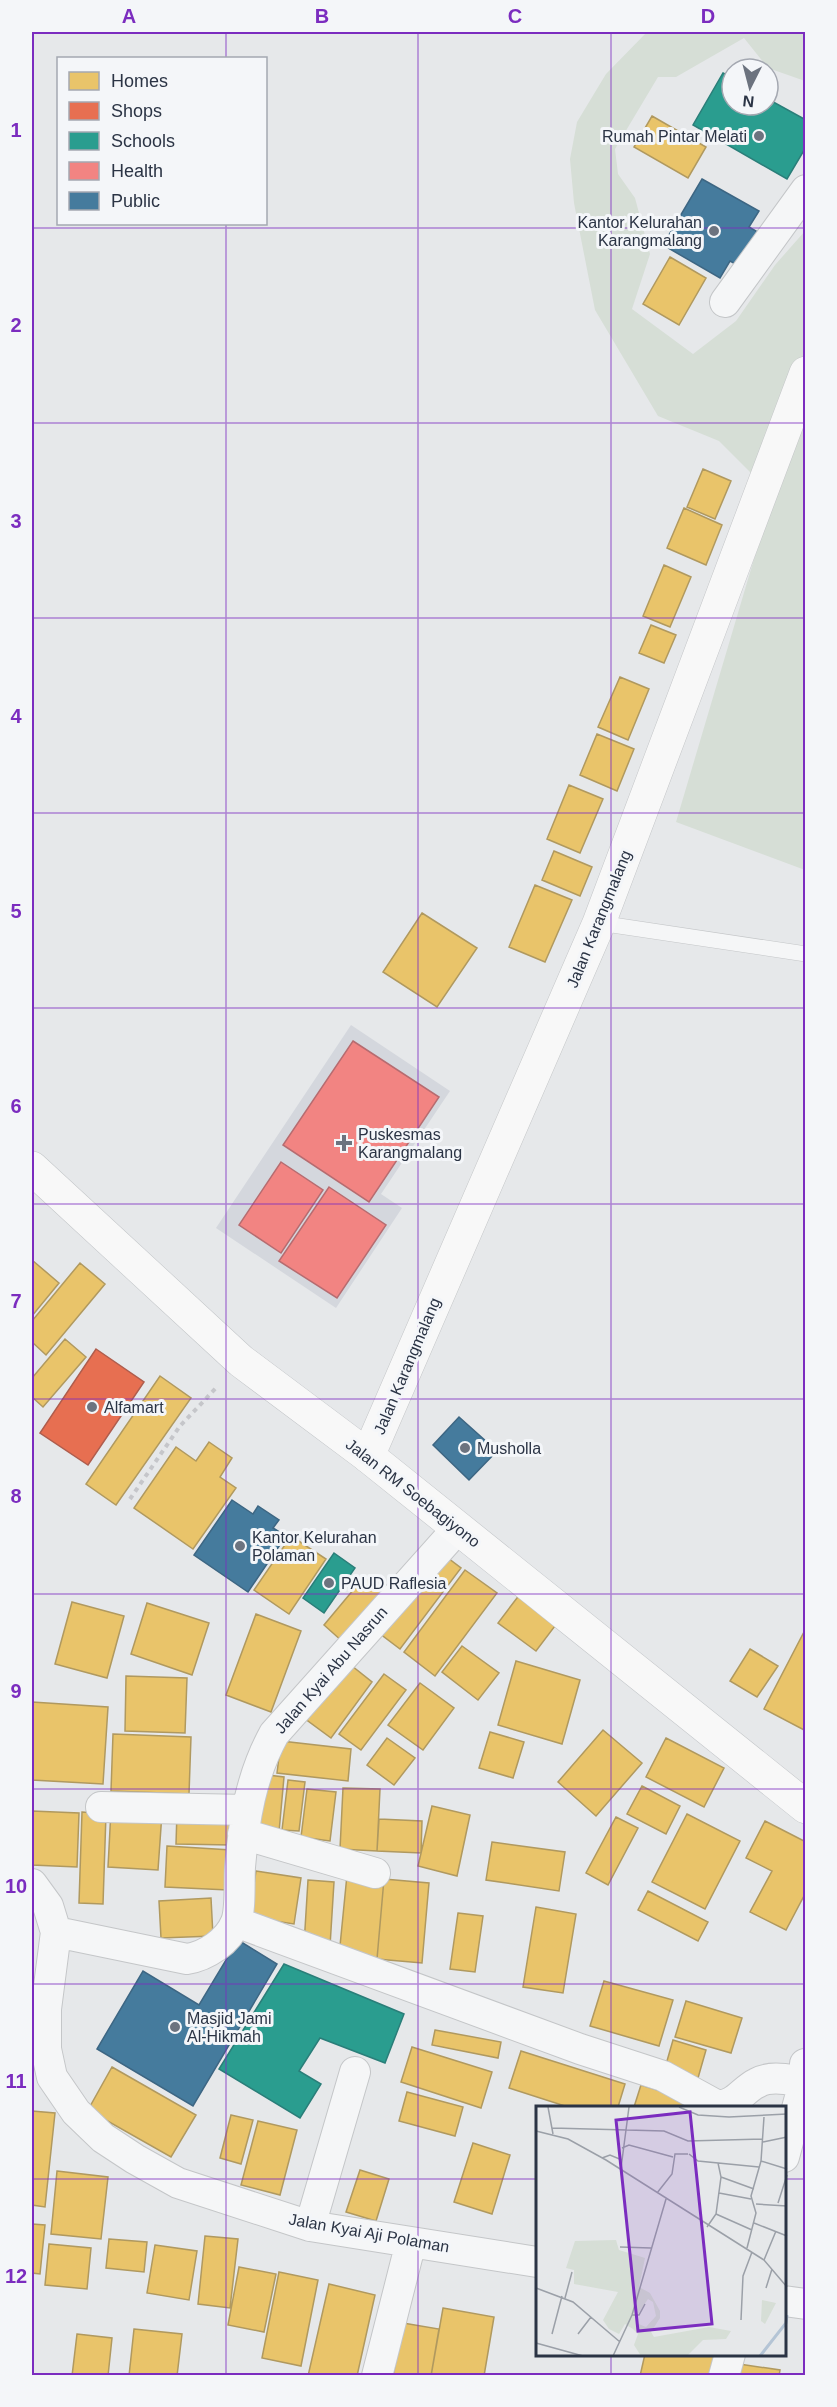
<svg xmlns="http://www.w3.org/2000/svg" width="837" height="2407" font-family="Arial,sans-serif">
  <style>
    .built { fill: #d4d7dd }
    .green { fill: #d6ded6 }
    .homes { fill: #e9c46a; stroke: #b0995f; stroke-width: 1.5 }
    .shops { fill: #e76f51; stroke: #af5d4d; stroke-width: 1.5 }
    .schools { fill: #2a9d8f; stroke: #2a7e79; stroke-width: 1.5 }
    .health { fill: #f28482; stroke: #b66c70; stroke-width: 1.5 }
    .public { fill: #457b9d; stroke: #3d6683; stroke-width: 1.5 }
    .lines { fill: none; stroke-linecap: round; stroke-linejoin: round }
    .lane-casing { stroke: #c4c6c8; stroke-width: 16 }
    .street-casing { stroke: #c4c6c8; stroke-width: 32 }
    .secondary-casing { stroke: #c4c6c8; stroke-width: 34 }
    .primary-casing { stroke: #c2c5c8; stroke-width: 34 }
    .path { stroke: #c5c6ca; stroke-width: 4; stroke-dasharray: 4.5 4.5; stroke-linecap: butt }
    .lane { stroke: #f5f6f7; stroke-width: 15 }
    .street { stroke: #f5f6f7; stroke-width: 30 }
    .secondary { stroke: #f8f8f8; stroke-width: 33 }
    .primary { stroke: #f8f8f8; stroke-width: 33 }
    .grid { fill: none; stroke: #7b2cbf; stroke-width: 1.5; stroke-opacity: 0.55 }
    .poi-dot { fill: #6c737f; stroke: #f4f6f9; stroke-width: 2 }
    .labels { text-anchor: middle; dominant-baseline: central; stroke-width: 6; stroke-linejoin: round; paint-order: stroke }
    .poi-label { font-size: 16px; fill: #2b3445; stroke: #f4f6f9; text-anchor: start }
    .street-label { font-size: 16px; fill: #2b3445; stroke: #f4f6f9 }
    .inset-river { fill: none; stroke: #b4c4d5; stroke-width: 3 }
    .inset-road { fill: none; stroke: #9ba0a8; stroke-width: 1.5 }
    .view { fill: #7b2cbf; fill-opacity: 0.15; stroke: #7b2cbf; stroke-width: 3 }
    .inset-edge { fill: none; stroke: #2b3445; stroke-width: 3 }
    .neatline { fill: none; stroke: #7b2cbf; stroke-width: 2 }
    .grid-label { font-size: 20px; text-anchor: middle; font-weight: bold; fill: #7b2cbf }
  </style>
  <rect width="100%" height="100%" fill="#e6e8ea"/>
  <path class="built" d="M 351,1025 L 450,1091 L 381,1194 L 402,1208 L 336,1308 L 216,1228 Z"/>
  <path class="green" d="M 647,32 L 805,32 L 805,81 L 768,68 L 744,38 L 676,77 L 658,77 L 615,149 L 618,174 L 635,198 L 650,254 L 632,309 L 693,354 L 736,321 L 775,265 L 805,231 L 805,870 L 676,822 L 773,495 L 719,441 L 658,416 L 595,310 L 574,203 L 570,159 L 577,122 L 606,74 Z"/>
  <path class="homes" d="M 652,116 L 706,147 L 688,178 L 634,147 Z
    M 670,257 L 706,278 L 679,325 L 643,304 Z
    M 703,469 L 731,481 L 715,519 L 687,507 Z
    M 684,508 L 722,525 L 706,565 L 667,548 Z
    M 664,565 L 691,577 L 670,627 L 643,616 Z
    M 651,625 L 676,635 L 664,663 L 639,653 Z
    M 620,677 L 649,689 L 628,740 L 598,727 Z
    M 597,734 L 634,749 L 617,791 L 580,775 Z
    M 569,785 L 603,799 L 580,853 L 547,839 Z
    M 554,851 L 592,867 L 580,896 L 542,880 Z
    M 535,885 L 572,900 L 545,962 L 509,947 Z
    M 422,913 L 477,948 L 437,1007 L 383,972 Z
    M 32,1260 L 59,1283 L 32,1316 Z
    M 80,1263 L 105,1284 L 46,1355 L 32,1342 L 32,1321 Z
    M 65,1339 L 86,1357 L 43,1407 L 32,1397 L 32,1378 Z
    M 160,1376 L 191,1398 L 116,1505 L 86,1484 Z
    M 209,1442 L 232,1458 L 220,1477 L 236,1488 L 193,1549 L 134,1508 L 176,1447 L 196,1461 Z
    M 291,1536 L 326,1559 L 289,1614 L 254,1590 Z
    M 440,1552 L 461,1568 L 400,1649 L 379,1633 Z
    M 465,1570 L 497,1593 L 435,1676 L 404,1652 Z
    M 364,1577 L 384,1594 L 343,1642 L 324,1625 Z
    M 520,1594 L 558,1622 L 536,1651 L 498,1623 Z
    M 72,1602 L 124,1616 L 107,1678 L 55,1664 Z
    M 147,1603 L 209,1623 L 192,1675 L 131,1654 Z
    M 256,1614 L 301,1631 L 271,1712 L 226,1695 Z
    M 805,1630 L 806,1630 L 806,1731 L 764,1709 Z
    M 462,1646 L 499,1673 L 478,1700 L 442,1672 Z
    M 750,1649 L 778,1666 L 757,1697 L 730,1681 Z
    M 516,1661 L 580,1680 L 562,1744 L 498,1725 Z
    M 347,1662 L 372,1682 L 331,1738 L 304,1718 Z
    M 384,1674 L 406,1690 L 361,1750 L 339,1734 Z
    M 126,1676 L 187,1678 L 185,1733 L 125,1731 Z
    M 420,1683 L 454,1708 L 423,1750 L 388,1725 Z
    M 32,1702 L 108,1707 L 103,1784 L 32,1780 Z
    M 603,1730 L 642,1763 L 596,1816 L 558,1782 Z
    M 490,1732 L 524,1742 L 513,1778 L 479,1768 Z
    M 113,1734 L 191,1737 L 189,1794 L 111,1791 Z
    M 387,1738 L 415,1758 L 394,1785 L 367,1765 Z
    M 666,1738 L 724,1768 L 704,1807 L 646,1777 Z
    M 281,1741 L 351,1749 L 348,1781 L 277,1773 Z
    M 259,1774 L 284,1777 L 279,1832 L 253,1828 Z
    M 288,1780 L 305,1782 L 299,1831 L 282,1830 Z
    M 642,1786 L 680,1806 L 666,1834 L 627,1814 Z
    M 343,1788 L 380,1789 L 377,1851 L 340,1849 Z
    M 307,1789 L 336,1792 L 330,1841 L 301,1837 Z
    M 432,1806 L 470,1815 L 457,1876 L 418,1866 Z
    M 111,1810 L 162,1813 L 158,1870 L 108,1867 Z
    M 32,1811 L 79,1813 L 77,1867 L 32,1865 Z
    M 82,1812 L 106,1814 L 103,1904 L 79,1903 Z
    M 177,1812 L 232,1813 L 231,1845 L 176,1844 Z
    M 687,1814 L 740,1841 L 705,1909 L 652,1882 Z
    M 616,1817 L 638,1828 L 608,1885 L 586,1873 Z
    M 379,1819 L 422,1821 L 421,1853 L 377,1851 Z
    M 765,1821 L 806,1842 L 806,1892 L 786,1930 L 750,1912 L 772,1871 L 746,1858 Z
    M 492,1842 L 565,1852 L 559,1891 L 486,1880 Z
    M 167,1846 L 231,1850 L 228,1890 L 165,1887 Z
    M 256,1871 L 301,1878 L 294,1924 L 249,1917 Z
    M 347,1875 L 384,1879 L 377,1959 L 339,1956 Z
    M 384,1879 L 429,1883 L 422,1963 L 377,1959 Z
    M 308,1880 L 334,1882 L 330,1946 L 304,1945 Z
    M 648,1891 L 708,1922 L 698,1941 L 638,1910 Z
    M 211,1898 L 213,1936 L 161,1938 L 159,1901 Z
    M 536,1907 L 576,1914 L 563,1993 L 523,1987 Z
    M 458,1913 L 483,1916 L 475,1972 L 450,1969 Z
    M 604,1981 L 673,2000 L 659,2046 L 590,2026 Z
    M 686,2001 L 742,2018 L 731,2053 L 675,2037 Z
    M 435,2030 L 501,2042 L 498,2058 L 432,2045 Z
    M 673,2040 L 706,2050 L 698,2078 L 665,2068 Z
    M 412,2047 L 492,2072 L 481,2108 L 401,2082 Z
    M 521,2051 L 625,2084 L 618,2107 L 568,2107 L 509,2088 Z
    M 112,2067 L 196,2115 L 171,2157 L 88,2110 Z
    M 641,2085 L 693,2101 L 692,2107 L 634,2107 Z
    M 407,2092 L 463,2107 L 455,2136 L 399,2121 Z
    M 32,2111 L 55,2113 L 45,2207 L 32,2205 Z
    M 231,2115 L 253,2120 L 241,2164 L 220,2158 Z
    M 258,2121 L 297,2130 L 280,2195 L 241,2185 Z
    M 473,2143 L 510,2155 L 492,2214 L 454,2202 Z
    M 360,2170 L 389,2179 L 376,2221 L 346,2212 Z
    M 57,2171 L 108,2177 L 101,2239 L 51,2234 Z
    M 32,2224 L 45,2225 L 40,2274 L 32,2273 Z
    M 205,2236 L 238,2239 L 230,2308 L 198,2304 Z
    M 109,2239 L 147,2242 L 144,2272 L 106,2268 Z
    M 49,2244 L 91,2248 L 87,2289 L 45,2285 Z
    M 155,2245 L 197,2251 L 189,2300 L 147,2293 Z
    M 239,2267 L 276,2274 L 264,2332 L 228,2325 Z
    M 279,2272 L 318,2280 L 301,2366 L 262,2358 Z
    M 329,2284 L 375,2295 L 357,2376 L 308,2376 Z
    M 443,2308 L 494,2317 L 484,2376 L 431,2376 Z
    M 403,2323 L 439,2329 L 431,2376 L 393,2376 Z
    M 134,2329 L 182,2334 L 177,2376 L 129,2376 Z
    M 77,2334 L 112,2338 L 108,2376 L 72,2376 Z
    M 645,2354 L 716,2354 L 711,2376 L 640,2376 Z
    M 739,2364 L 780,2370 L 779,2376 L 737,2376 Z"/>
  <path class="shops" d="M 96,1349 L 144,1382 L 88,1465 L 40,1433 Z"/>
  <path class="schools" d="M 723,73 L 732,78 L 732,105 L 768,105 L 768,99 L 806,120 L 806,147 L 787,179 L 693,125 Z
    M 334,1553 L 355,1568 L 324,1613 L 303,1598 Z
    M 284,1964 L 404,2014 L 385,2063 L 320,2038 L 299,2071 L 321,2084 L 300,2118 L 219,2069 Z"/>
  <path class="health" d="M 353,1041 L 439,1097 L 369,1202 L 283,1145 Z
    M 281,1162 L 323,1190 L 281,1253 L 239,1225 Z
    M 329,1187 L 386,1225 L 337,1298 L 279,1261 Z"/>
  <path class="public" d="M 702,179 L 759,211 L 749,227 L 761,234 L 741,267 L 730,261 L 720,278 L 663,245 Z
    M 459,1417 L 497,1451 L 469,1480 L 433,1445 Z
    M 232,1500 L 253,1514 L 258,1506 L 279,1520 L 273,1528 L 286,1536 L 248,1592 L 194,1555 Z
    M 238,1940 L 277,1964 L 193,2106 L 97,2049 L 143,1971 L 199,2005 Z"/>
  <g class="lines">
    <defs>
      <path id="lane" d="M 599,923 L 806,954"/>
      <path id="street" d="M 725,302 L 806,190
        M 101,1807 L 247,1810
        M 243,1834 L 375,1873
        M 32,1884 L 48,1906 L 56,1932 L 46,2009 L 46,2049 L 52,2077 L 76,2112 L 103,2138 L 135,2159 L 178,2183 L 310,2226 L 537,2262
        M 236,1922 L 580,2049 L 663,2076 L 716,2105 C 735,2107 742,2090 757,2083 C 771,2075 789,2080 804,2082
        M 56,1932 L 187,1959 C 206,1956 228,1942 236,1922 C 241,1909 239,1881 240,1867 C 244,1819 251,1776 274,1734 L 458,1528
        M 784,2157 L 804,2082 L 805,2064
        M 310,2226 L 355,2072
        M 784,2301 L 806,2304
        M 377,2376 L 411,2242
        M 724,2376 L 730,2354"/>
      <path id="secondary" d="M 368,1456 L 599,923 L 806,373"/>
      <path id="primary" d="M 32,1168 L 241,1361 L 368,1456 L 806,1807"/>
    </defs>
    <use href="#lane" class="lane-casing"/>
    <use href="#street" class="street-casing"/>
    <use href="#secondary" class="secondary-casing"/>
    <use href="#primary" class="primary-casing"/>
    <path class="path" d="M 130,1499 L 180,1426 L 216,1388"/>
    <use href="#lane" class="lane"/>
    <use href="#street" class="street"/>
    <use href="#secondary" class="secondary"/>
    <use href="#primary" class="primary"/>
  </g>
  <path class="grid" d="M 226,32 L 226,58M 418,32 L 418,2376M 611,32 L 611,2107M 226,224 L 226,2376M 32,228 L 806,228M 32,423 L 806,423M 32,618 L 806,618M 32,813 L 806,813M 32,1008 L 806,1008M 32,1204 L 806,1204M 32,1399 L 806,1399M 32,1594 L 806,1594M 32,1789 L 806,1789M 32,1984 L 806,1984M 32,2179 L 537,2179M 784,2179 L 806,2179M 611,2354 L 611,2376"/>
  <g class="poi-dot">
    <circle cx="759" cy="136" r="6"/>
    <circle cx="714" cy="231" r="6"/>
    <path d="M341 1134h6v6h6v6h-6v6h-6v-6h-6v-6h6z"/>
    <circle cx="92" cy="1407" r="6"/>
    <circle cx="465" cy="1448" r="6"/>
    <circle cx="240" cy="1546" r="6"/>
    <circle cx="329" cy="1583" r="6"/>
    <circle cx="175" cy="2027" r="6"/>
  </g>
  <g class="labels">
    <g class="poi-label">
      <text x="747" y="136" text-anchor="end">Rumah Pintar Melati</text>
      <text x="702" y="222" text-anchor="end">Kantor Kelurahan<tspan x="702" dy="18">Karangmalang</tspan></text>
      <text x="358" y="1134">Puskesmas<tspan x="358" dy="18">Karangmalang</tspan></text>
      <text x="104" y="1407">Alfamart</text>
      <text x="477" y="1448">Musholla</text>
      <text x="252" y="1537">Kantor Kelurahan<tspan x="252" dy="18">Polaman</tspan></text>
      <text x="341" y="1583">PAUD Raflesia</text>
      <text x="187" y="2018">Masjid Jami<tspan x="187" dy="18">Al-Hikmah</tspan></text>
    </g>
    <g class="street-label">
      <text transform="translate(599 919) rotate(-68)">Jalan Karangmalang</text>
      <text transform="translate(407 1366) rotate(-67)">Jalan Karangmalang</text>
      <text transform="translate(413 1493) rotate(38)">Jalan RM Soebagiyono</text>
      <text transform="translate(331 1670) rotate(-49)">Jalan Kyai Abu Nasrun</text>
      <text transform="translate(369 2233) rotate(10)">Jalan Kyai Aji Polaman</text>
    </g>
  </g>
  <g transform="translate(536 2106)">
    <rect width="250" height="250" fill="#e6e8ea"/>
    <path d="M 80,134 L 83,144 L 109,152 L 103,181 L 114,187 L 124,205 L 124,212 L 115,226 L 118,231 L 173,221 L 195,225 L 190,233 L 167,234 L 151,250 L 105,250 L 98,239 L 102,228 L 97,223 L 89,218 L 83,228 L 73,223 L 67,214 L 82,186 L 38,178 L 38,164 L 30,162 L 39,135 ZM 112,193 L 117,196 L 120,210 L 110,221 L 100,217 L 100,211 ZM 226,194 L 240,197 L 229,218 L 225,215 Z" fill="#d6ded6" fill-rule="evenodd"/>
    <path class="inset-river" d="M 224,250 L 250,217 L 251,209"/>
    <path class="inset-road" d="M 12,1 L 17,28M 143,1 L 162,9 L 193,11 L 251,8M 16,22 L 128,25 L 152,35 L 227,33M 0,25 L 32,33 L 70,54 L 228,154 L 251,181M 227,36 L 251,31M 86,42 L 93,39 L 137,51M 153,48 L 162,55 L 223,61M 66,52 L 74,49 L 86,54M 225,55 L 251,63M 85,62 L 93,1M 185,71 L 218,83M 121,87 L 136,68 L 139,48 L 152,48M 183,87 L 215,93M 242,97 L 251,69M 220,98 L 251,100M 180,108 L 216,124M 218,117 L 251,130M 171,121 L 180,108 L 185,71 L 182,57M 84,141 L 115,142M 211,142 L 220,107 L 215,90 L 225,55 L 228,11M 228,154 L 240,125M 0,182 L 37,196 L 84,236M 230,182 L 236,163M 29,192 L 36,166M 96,209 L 103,209 L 109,198M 205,214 L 207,170 L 216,146M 16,228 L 26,190M 42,228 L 55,211M 0,237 L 47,250M 77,250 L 96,209 L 130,93"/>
    <path class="view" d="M 154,6 L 176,218 L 102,225 L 80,14 Z"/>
    <rect width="250" height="250" class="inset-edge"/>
  </g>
  <rect width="837" height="2407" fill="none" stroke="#f4f6f9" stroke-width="66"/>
  <rect x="57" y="57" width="210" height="168" fill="#f4f6f9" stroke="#a4a8b1" stroke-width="1.5"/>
  <rect x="69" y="72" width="30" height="18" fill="#e9c46a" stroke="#a4a8b1" stroke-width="1.5"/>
  <text x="111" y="87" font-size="18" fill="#2b3445">Homes</text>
  <rect x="69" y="102" width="30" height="18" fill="#e76f51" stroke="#a4a8b1" stroke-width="1.5"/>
  <text x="111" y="117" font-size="18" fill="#2b3445">Shops</text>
  <rect x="69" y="132" width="30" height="18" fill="#2a9d8f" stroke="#a4a8b1" stroke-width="1.5"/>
  <text x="111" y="147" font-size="18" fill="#2b3445">Schools</text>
  <rect x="69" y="162" width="30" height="18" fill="#f28482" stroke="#a4a8b1" stroke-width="1.5"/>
  <text x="111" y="177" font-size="18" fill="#2b3445">Health</text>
  <rect x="69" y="192" width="30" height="18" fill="#457b9d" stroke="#a4a8b1" stroke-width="1.5"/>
  <text x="111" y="207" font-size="18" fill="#2b3445">Public</text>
  <g transform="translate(750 87) rotate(186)"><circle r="28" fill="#f4f6f9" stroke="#a4a8b1" stroke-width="1.5"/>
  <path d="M0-4.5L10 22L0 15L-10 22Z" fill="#6c737f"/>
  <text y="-9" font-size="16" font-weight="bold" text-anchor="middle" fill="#2b3445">N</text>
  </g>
  <rect x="33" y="33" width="771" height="2341" class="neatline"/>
  <g class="grid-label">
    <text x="129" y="23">A</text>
    <text x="322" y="23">B</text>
    <text x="515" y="23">C</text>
    <text x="708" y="23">D</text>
    <text x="16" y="137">1</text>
    <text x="16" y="332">2</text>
    <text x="16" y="528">3</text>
    <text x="16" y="723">4</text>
    <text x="16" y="918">5</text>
    <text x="16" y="1113">6</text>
    <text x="16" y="1308">7</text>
    <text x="16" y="1503">8</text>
    <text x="16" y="1698">9</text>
    <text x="16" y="1893">10</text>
    <text x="16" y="2088">11</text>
    <text x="16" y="2283">12</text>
  </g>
</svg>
